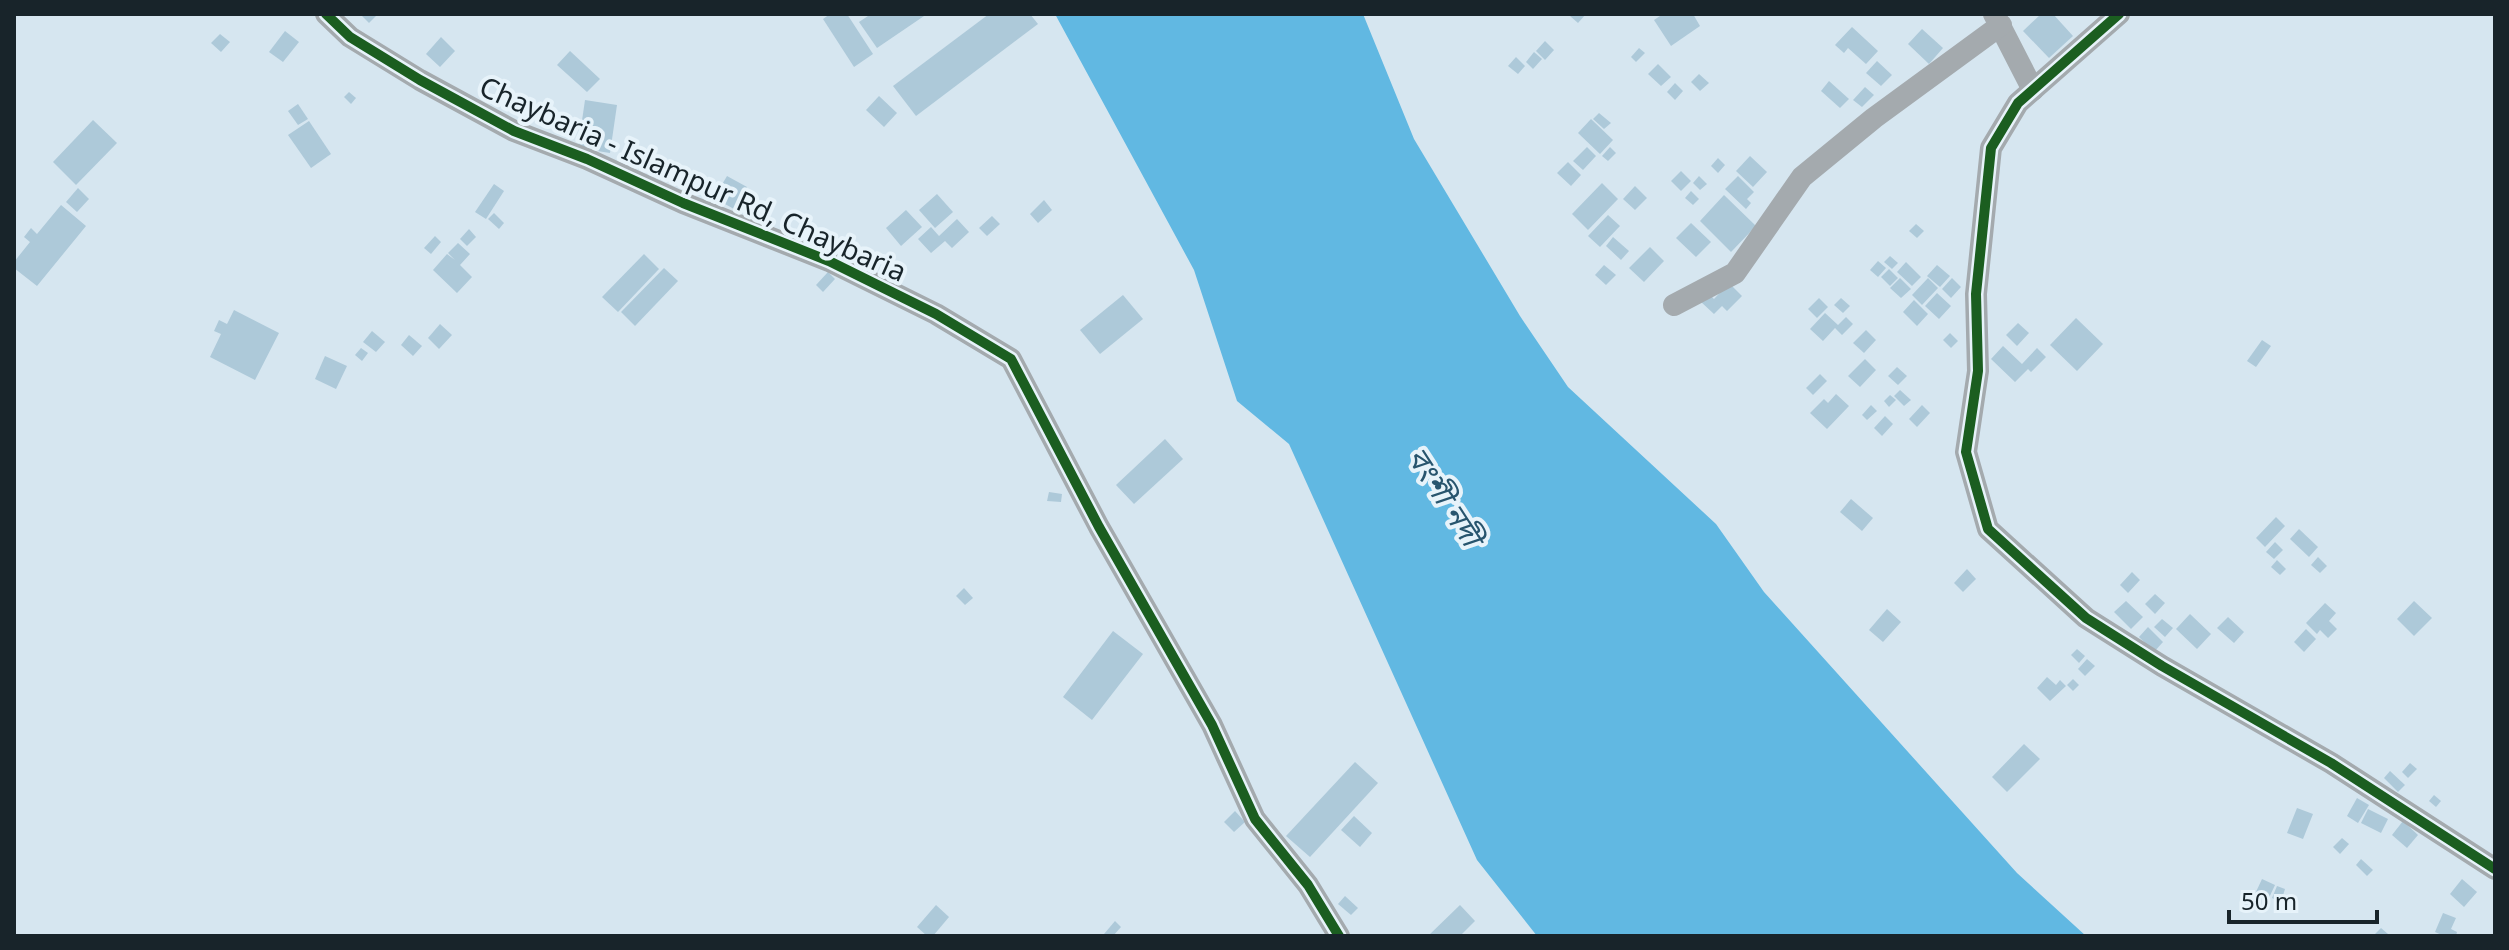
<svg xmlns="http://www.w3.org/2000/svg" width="2509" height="950" font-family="'Noto Sans','Noto Sans Bengali',sans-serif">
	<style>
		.water { fill: #61b8e2 }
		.building { fill: #adc9d9 }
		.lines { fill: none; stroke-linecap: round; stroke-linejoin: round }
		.minor { stroke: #a4aaae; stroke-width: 22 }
		.cycleway-casing { stroke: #e7f3fa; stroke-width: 15 }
		.cycleway { stroke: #1b5e20; stroke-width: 10 }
		.labels { text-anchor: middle; stroke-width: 8; stroke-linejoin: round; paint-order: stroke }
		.street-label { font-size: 28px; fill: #18242a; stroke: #e7f3fa }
		.water-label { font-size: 30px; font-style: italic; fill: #28556e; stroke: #e7f3fa }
	</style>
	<rect width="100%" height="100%" fill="#d6e6f0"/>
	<!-- water -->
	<path class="water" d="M1055,14H1363L1414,139L1520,316L1568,387L1716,524L1764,592L2017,873L2086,936H1537L1477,860L1289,444L1237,401L1194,270Z"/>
	<!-- building -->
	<g class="building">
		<path d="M360,14H378L369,23Z"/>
		<path d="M830,14H847L873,54L854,67L823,19Z"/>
		<path d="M871,14H927L877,48L859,22Z"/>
		<path d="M989,14H1030L1038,24L916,116L893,86Z"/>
		<path d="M1572,14H1586L1578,23L1570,16Z"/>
		<path d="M1663,14H1693L1700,26L1671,46L1654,20Z"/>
		<path d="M2041,14H2053L2073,36L2049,58L2023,31Z"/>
		<path d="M1852,27L1878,51L1866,64L1848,48L1844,53L1835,45Z"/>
		<path d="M1922,29L1943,48L1929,64L1908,44Z"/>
		<path d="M285,31L299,42L283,62L269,52Z"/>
		<path d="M220,34L230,42L221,52L211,43Z"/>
		<path d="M441,37L455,51L440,67L426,54Z"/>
		<path d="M1545,41L1554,50L1545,60L1536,51Z"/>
		<path d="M1639,48L1645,53L1636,62L1631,57Z"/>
		<path d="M570,51L600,79L587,92L557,65Z"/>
		<path d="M1534,52L1542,59L1533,69L1526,62Z"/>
		<path d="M1516,57L1525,66L1518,74L1508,66Z"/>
		<path d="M1877,61L1892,75L1881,86L1866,73Z"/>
		<path d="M1658,64L1671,77L1661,86L1648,74Z"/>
		<path d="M1699,74L1709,83L1700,91L1691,82Z"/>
		<path d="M1829,81L1849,99L1840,108L1821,91Z"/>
		<path d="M1675,83L1683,91L1675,100L1667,92Z"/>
		<path d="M1865,87L1874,95L1862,107L1853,100Z"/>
		<path d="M349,92L356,98L351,104L344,97Z"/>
		<path d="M879,96L897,113L884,127L866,110Z"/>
		<path d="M585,100L617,105L610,153L578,148Z"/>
		<path d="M298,104L308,119L298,125L288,111Z"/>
		<path d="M1599,113L1611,123L1604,129L1593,119Z"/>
		<path d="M1591,119L1613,140L1600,154L1578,133Z"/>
		<path d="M93,120L117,143L76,185L53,162Z"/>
		<path d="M309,121L331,154L311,168L288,135Z"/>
		<path d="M1587,147L1596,156L1583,170L1573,161Z"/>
		<path d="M1610,147L1616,153L1608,161L1602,156Z"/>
		<path d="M1750,156L1767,172L1753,187L1736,171Z"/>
		<path d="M1718,158L1725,165L1718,173L1711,166Z"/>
		<path d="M1568,162L1581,175L1571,186L1557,173Z"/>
		<path d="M1681,171L1691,181L1681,191L1671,181Z"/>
		<path d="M727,176L747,187L734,209L714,198Z"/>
		<path d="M1699,176L1707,184L1700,190L1693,183Z"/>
		<path d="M1738,176L1754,192L1747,199L1751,203L1746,209L1725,189Z"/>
		<path d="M1602,183L1618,199L1588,230L1572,214Z"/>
		<path d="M494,184L504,191L486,219L475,212Z"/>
		<path d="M1635,186L1647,198L1635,210L1623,199Z"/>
		<path d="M78,188L89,199L77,212L66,202Z"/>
		<path d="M1691,191L1699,199L1693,205L1685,198Z"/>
		<path d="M937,194L953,212L935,228L919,210Z"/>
		<path d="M1724,195L1756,226L1731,252L1700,221Z"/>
		<path d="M1044,200L1052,210L1038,223L1030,214Z"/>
		<path d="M61,205L86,226L37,286L14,268V262L30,242L24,237L31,228L37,234Z"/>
		<path d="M906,210L922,227L901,246L886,228Z"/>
		<path d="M494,213L504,223L499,229L488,219Z"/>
		<path d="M1608,215L1620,226L1600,247L1588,236Z"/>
		<path d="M992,216L1000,224L987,236L979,228Z"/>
		<path d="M957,219L969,232L952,248L945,241L931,253L918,239L931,227L939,236Z"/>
		<path d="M1691,223L1711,242L1696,257L1676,238Z"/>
		<path d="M1916,224L1924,231L1917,238L1909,231Z"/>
		<path d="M469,229L476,237L467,246L460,239Z"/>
		<path d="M435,236L441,242L431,254L424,248Z"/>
		<path d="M1613,237L1629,251L1621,260L1606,246Z"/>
		<path d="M458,243L470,254L460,265L472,277L457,293L433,270L447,254L455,260L448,253Z"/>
		<path d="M1650,247L1664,261L1644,282L1629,268Z"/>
		<path d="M644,254L659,269L618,312L602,297Z"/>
		<path d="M1890,256L1898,263L1892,269L1884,262Z"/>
		<path d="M1878,261L1886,268L1878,277L1870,270Z"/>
		<path d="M1906,262L1921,277L1912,286L1897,272Z"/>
		<path d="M1604,265L1616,275L1606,285L1595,275Z"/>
		<path d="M1937,265L1950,276L1940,287L1927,276Z"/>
		<path d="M664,268L678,281L635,326L621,312Z"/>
		<path d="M1889,269L1898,278L1890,286L1881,277Z"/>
		<path d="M828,272L835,279L823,292L816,285Z"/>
		<path d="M1900,278L1911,289L1901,298L1890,288Z"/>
		<path d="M1928,278L1938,288L1922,305L1912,295Z"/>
		<path d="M1952,278L1961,287L1951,298L1942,289Z"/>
		<path d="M1729,283L1742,296L1727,311L1722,306L1714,314L1700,301L1708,293L1714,299Z"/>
		<path d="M1937,293L1951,306L1939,319L1925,306Z"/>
		<path d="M1123,295L1143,319L1100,354L1080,330Z"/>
		<path d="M1819,298L1828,307L1817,318L1808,309Z"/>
		<path d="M1841,298L1850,306L1843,313L1834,305Z"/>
		<path d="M1914,300L1928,314L1917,326L1903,312Z"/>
		<path d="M234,310L279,333L255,380L210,357L221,334L214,331L219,320L227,324Z"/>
		<path d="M1825,313L1838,325L1846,317L1853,324L1842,335L1835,328L1823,341L1810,329Z"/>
		<path d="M2076,318L2103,344L2077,371L2050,345Z"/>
		<path d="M2018,323L2029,333L2017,346L2006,335Z"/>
		<path d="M440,324L452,335L439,349L428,338Z"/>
		<path d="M1866,330L1876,340L1864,353L1853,343Z"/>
		<path d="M372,331L385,342L376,352L363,342Z"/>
		<path d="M1950,333L1958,341L1951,348L1943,340Z"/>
		<path d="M409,335L422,346L413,356L401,345Z"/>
		<path d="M2262,340L2271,346L2256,367L2247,361Z"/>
		<path d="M2003,346L2022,364L2037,348L2046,357L2031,372L2028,369L2015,382L1991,359Z"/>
		<path d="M361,348L368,353L362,361L355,355Z"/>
		<path d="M325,356L347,366L336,389L315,379Z"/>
		<path d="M1865,359L1876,370L1860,387L1848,376Z"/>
		<path d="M1897,367L1907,376L1898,385L1888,376Z"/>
		<path d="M1820,374L1827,381L1813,395L1806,388Z"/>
		<path d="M1900,390L1911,400L1904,406L1894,396Z"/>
		<path d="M1836,394L1849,406L1827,429L1810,413L1824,399L1828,403Z"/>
		<path d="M1890,395L1896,400L1889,407L1884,401Z"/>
		<path d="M1871,405L1877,411L1867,420L1862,415Z"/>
		<path d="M1922,405L1930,413L1917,427L1909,419Z"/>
		<path d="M1885,416L1893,424L1882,436L1874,428Z"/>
		<path d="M1165,439L1183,459L1134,504L1116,485Z"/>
		<path d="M1049,492L1062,494L1061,502L1047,501Z"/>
		<path d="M1851,499L1873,518L1862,531L1840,512Z"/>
		<path d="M2276,517L2285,526L2265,547L2256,538Z"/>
		<path d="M2299,529L2318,547L2309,557L2290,539Z"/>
		<path d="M2275,542L2283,550L2274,559L2266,552Z"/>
		<path d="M2318,557L2327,566L2320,573L2311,565Z"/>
		<path d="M2277,560L2286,569L2280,575L2271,567Z"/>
		<path d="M1967,569L1976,579L1963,592L1954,583Z"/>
		<path d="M2132,572L2140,580L2128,593L2120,585Z"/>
		<path d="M964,588L973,598L965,605L956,596Z"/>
		<path d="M2155,594L2165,603L2155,614L2145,604Z"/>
		<path d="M2126,601L2143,617L2131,629L2114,612Z"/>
		<path d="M2414,601L2432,618L2414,636L2397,619Z"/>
		<path d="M2325,603L2336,613L2329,621L2337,629L2328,638L2320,630L2317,634L2306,623Z"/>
		<path d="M1887,609L1901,622L1883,642L1869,630Z"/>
		<path d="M2190,614L2211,634L2197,649L2176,629Z"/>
		<path d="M2228,617L2244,632L2234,643L2217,628Z"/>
		<path d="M2162,619L2173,628L2165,637L2154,627Z"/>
		<path d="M2148,627L2163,642L2154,652L2139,637Z"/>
		<path d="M2306,629L2316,639L2304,652L2294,642Z"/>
		<path d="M1113,631L1143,654L1092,720L1063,697Z"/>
		<path d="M2077,649L2085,656L2079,663L2071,655Z"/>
		<path d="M2087,659L2095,666L2085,676L2078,669Z"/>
		<path d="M2047,677L2056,685L2060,680L2066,686L2050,701L2037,688Z"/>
		<path d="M2073,679L2079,685L2073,691L2067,685Z"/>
		<path d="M2024,744L2040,759L2007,792L1992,777Z"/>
		<path d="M1355,762L1378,783L1310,857L1286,836Z"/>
		<path d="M2410,763L2417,769L2408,778L2402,772Z"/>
		<path d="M2390,771L2405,785L2398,792L2384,778Z"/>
		<path d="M2434,795L2441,801L2436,807L2429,801Z"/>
		<path d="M2357,798L2369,805L2358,823L2347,816Z"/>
		<path d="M2297,808L2313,814L2303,839L2287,833Z"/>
		<path d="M2368,809L2388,819L2381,833L2361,823Z"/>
		<path d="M1235,811L1245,822L1234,832L1224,822Z"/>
		<path d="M1354,816L1372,833L1360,847L1341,830Z"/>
		<path d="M2403,821L2418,835L2407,848L2392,835Z"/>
		<path d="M2342,838L2349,844L2340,854L2333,847Z"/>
		<path d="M2361,859L2373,870L2367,876L2356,865Z"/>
		<path d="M2262,879L2275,885L2268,900L2255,894Z"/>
		<path d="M2462,879L2477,892L2464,907L2450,894Z"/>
		<path d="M2277,886L2285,889L2281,902L2272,898Z"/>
		<path d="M1345,896L1358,908L1351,915L1338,904Z"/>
		<path d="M936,905L949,917L933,936H927L917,927Z"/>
		<path d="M1460,905L1475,921L1460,936H1428Z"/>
		<path d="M2443,913L2456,918L2451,929L2457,932L2456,936H2444L2435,932Z"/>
		<path d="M1115,921L1121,927L1113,936H1107L1104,934Z"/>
		<path d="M2381,928L2388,934L2373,936Z"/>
	</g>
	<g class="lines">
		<!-- minor -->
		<g class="minor">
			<path d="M326,14L350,37L420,80L514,131L587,159L683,203L829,261L936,314L1011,359L1099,527L1212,725L1255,819L1308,885L1339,936"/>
			<path d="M1994,14L2033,90"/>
			<path d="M2119,14L2018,103L1991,148L1976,294L1978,371L1966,452L1988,529L2086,618L2162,666L2331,763L2495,869"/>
			<path d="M1674,305L1735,273L1802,177L1874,118L2001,25"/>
		</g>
		<!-- cycleway casing -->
		<g class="cycleway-casing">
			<g id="cycleway">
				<path d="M326,14L350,37L420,80L514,131L587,159L683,203L829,261L936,314L1011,359L1099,527L1212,725L1255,819L1308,885L1339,936"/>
				<path d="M2119,14L2018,103L1991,148L1976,294L1978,371L1966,452L1988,529L2086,618L2162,666L2331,763L2495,869"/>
			</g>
		</g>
		<!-- cycleway -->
		<use href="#cycleway" class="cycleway"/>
	</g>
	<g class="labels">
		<!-- street labels -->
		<g class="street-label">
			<text transform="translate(693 179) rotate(24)" y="10">Chaybaria - Islampur Rd, Chaybaria</text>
		</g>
		<!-- water labels -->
		<g class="water-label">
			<text transform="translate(1444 497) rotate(57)" y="10">বংশী নদী</text>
		</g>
	</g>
	<!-- border -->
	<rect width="2509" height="950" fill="none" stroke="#18242a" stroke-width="32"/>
	<!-- scale -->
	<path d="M2229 910v12h148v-12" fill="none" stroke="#18242a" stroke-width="4"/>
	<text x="2241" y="910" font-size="24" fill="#18242a" stroke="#e7f3fa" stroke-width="6" paint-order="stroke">50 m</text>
</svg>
